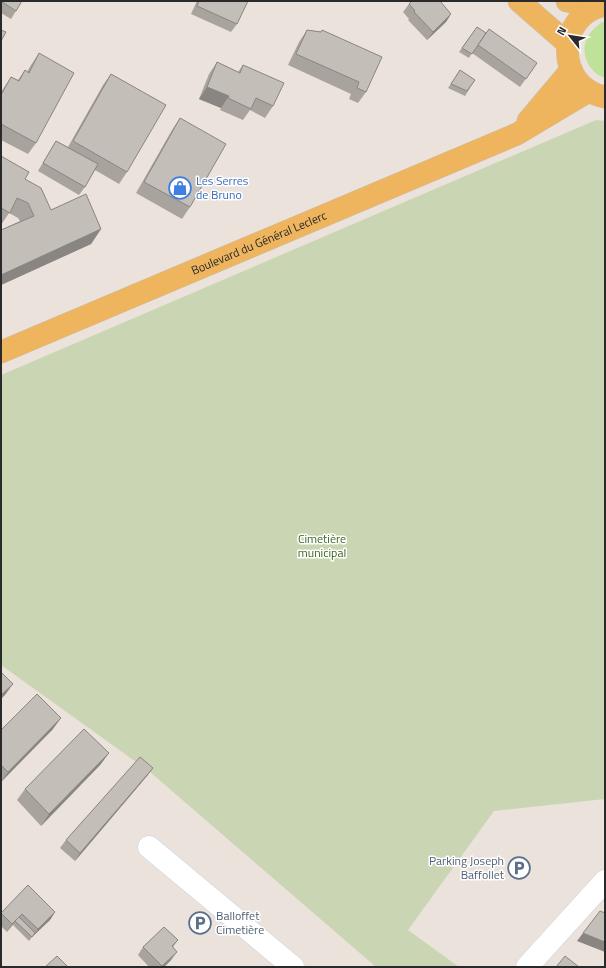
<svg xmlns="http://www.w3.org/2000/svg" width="606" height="968" font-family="'Titillium Web',sans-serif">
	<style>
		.green { fill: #bee299 }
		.cemetery { fill: #cad6b3 }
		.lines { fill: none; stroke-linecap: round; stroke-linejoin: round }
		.minor-casing { stroke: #cad0dc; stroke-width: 23 }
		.major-casing { stroke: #c3c3c3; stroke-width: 23 }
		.minor { stroke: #fff; stroke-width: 22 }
		.major { stroke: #efb55e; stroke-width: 22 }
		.wall { fill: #a9a39e }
		.shaded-wall { fill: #898581 }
		.building { fill: #c4beb8; stroke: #898581 }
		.labels { text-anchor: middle; stroke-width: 3; stroke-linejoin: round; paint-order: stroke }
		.shop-label { font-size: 12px; fill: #366cbe; stroke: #fff; text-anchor: start }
		.street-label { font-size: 12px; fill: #2a2a2a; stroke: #fff }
		.park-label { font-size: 12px; fill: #37661b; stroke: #fff }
		.service-label { font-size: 12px; fill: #4e5e75; stroke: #fff; text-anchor: end }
	</style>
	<rect width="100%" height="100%" fill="#ece2dc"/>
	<!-- green -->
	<path class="green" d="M602,22H605V78C588,73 579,51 588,36C592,30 597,26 602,22Z"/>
	<!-- cemetery -->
	<path class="cemetery" d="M596,120L605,121V799L494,811L408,930L459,967H376L150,772L1,665V375Z"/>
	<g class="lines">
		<!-- minor casing -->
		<g class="minor-casing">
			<g id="minor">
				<path d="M149,847L293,967"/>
				<path d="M527,967L605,881"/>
			</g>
		</g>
		<!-- major casing -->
		<g class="major-casing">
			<g id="major">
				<path d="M519,1L567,43"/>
				<path d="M567,1L597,7"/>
				<path d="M605,5C555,15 555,87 605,97"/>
				<path d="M528,121L571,70"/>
				<path id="s1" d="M1,352L517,134L589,91"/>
			</g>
		</g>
		<!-- minor -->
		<use href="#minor" class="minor"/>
		<!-- major -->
		<use href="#major" class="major"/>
	</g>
	<!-- wall -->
	<g class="wall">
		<path d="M1,1L16,11L11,19L1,13Z"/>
		<path d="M197,1H248L237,24L231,32L191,14Z"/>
		<path d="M409,4L451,14L446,22L427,40L408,20L409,19L403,12Z"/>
		<path d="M477,27L486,33L537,63L520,87L472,53L469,58L459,52Z"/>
		<path d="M307,30L321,32L366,92L358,103L349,99L351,94L288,65L299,42Z"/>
		<path d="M39,53L36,143L28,154L1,140V92L11,77L18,80L25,70L27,72L31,65Z"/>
		<path d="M217,62L238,72L243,65L273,106L265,118L250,110L243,120L220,110L221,108L199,99L209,74Z"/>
		<path d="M460,70L475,80L465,96L448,88Z"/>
		<path d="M111,74L127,172L119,184L95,170L85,187L79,195L38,171L51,149L56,141L68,147L103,85Z"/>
		<path d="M180,118L190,207L182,219L136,193L172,130Z"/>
		<path d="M1,156L25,179L51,210L101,229L91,244L1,285V230L20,221L18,218L9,213L1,225Z"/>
		<path d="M53,729L1,782V730Z"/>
		<path d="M101,764L41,826L17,800L25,789Z"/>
		<path d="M153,768L147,776L75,861L60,848L66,840Z"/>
		<path d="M55,912L50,920L32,937L29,941L13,925L7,932L1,926V913Z"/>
		<path d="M178,940L173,947L171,960L164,967H149L138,955L143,947Z"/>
	</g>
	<!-- shaded-wall -->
	<g class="shaded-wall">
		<path d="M451,14L446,22L427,40L433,32Z"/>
		<path d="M207,87L229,96L221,108L199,99Z"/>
		<path d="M101,229L91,244L1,285V275Z"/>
		<path d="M13,684L5,695L1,699V695Z"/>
		<path d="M61,718L53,729L1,782L8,772Z"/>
		<path d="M109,753L101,764L41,826L49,814Z"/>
		<path d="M153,768L147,776L75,861L80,853Z"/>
		<path d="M55,912L50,920L32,937L38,929Z"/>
		<path d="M22,914L16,922L15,921L7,932L12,924Z"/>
		<path d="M583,933L605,942V952L577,941Z"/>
		<path d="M177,952L171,960L164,967H162Z"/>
	</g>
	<!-- building -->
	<g class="building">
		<path d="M1,1H22L16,11Z"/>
		<path d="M199,1H248L237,24L197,6Z"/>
		<path d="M412,1H440L451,14L433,32L414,12L415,11L409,4Z"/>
		<path d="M477,27L486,33L472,54L462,48Z"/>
		<path d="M489,29L537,63L526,79L478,45Z"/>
		<path d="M1,30L6,32L1,41Z"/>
		<path d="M307,30L321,32L322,30L382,57L366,92L357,88L359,82L296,54Z"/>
		<path d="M39,53L74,73L36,143L1,124V95L11,77L19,81L25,70L29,73Z"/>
		<path d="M217,62L240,73L243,65L284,83L273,106L256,98L251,109L228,98L229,96L207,87Z"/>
		<path d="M460,70L475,80L467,91L451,84Z"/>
		<path d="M111,74L166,105L127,172L73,141Z"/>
		<path d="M180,118L226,144L190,207L144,182Z"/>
		<path d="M56,141L98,164L85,187L43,163Z"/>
		<path d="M1,156L29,172L25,179L41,188L51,210L86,194L101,229L1,275V230L34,216L28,203L17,198L10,213L1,208Z"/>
		<path d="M1,672L13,684L1,695Z"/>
		<path d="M37,694L61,718L8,772L1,765V730Z"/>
		<path d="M84,729L109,753L49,814L25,789Z"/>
		<path d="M140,757L153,768L80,853L66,840Z"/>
		<path d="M28,885L55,912L38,929L22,914L12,924L1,913Z"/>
		<path d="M600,911L605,913V942L583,933Z"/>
		<path d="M19,917L35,933L32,937L15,921Z"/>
		<path d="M164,927L178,940L172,946L177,952L162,966L143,947Z"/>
		<path d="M57,956L68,967H45Z"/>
		<path d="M565,956L579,967H556Z"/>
	</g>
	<!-- icons -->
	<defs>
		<g id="shop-ring" transform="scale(1.15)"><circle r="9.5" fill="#fff" stroke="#3f7fe0" stroke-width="1.5"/><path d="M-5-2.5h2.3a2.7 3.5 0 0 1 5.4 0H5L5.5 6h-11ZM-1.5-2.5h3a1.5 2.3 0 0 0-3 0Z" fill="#3f7fe0"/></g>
		<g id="parking-ring" transform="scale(1.15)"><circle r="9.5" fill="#fff" stroke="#5c6f8a" stroke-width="1.5"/><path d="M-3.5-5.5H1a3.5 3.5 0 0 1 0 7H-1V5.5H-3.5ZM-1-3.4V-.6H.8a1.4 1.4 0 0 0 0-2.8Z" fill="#5c6f8a"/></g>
	</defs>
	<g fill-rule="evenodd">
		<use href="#shop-ring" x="180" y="188"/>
		<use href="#parking-ring" x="519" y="868"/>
		<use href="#parking-ring" x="200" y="923"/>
	</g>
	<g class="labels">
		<!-- shop labels -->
		<g class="shop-label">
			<text x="196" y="185">Les Serres<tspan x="196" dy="14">de Bruno</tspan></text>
		</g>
		<!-- street labels -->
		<g class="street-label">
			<text dy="4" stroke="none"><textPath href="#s1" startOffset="280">Boulevard du Général Leclerc</textPath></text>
		</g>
		<!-- park labels -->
		<g class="park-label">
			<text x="322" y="543">Cimetière<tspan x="322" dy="14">municipal</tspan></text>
		</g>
		<!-- service labels -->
		<g class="service-label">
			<text x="504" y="865">Parking Joseph<tspan x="504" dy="14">Baffollet</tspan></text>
			<text x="216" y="920" text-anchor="start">Balloffet<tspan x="216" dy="14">Cimetière</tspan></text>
		</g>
	</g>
	<!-- border -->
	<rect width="606" height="968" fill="none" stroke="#2a2a2a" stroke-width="4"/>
	<!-- north arrow -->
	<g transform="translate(570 36) rotate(300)" stroke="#ffffff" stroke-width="3" paint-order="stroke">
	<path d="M0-3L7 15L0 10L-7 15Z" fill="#2a2a2a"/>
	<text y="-6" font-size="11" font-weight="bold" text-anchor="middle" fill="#2a2a2a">N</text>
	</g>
</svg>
